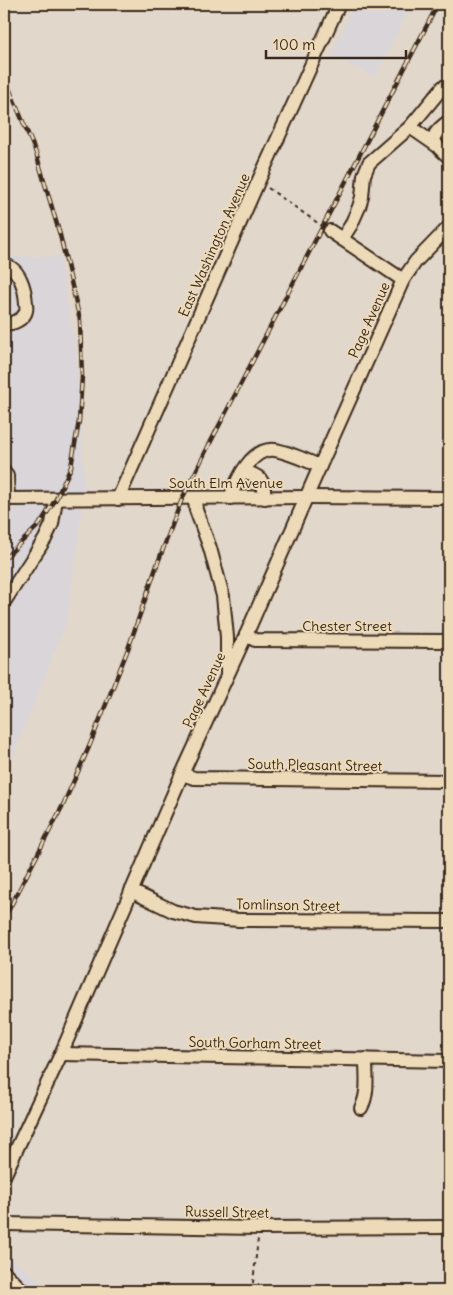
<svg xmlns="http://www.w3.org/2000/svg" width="453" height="1295" font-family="Delius,sans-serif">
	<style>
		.built { fill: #dad5d8 }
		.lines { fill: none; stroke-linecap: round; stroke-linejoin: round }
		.minor-casing { stroke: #3b2a1e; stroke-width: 16 }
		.path { stroke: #3b2a1e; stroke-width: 2; stroke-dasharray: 4 4; stroke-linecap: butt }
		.minor { stroke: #eddab8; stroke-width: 12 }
		.rail-casing { stroke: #3b2a1e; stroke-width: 4.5 }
		.rail { stroke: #eddab8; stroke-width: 2.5; stroke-dasharray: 8; stroke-linecap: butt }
		.labels { text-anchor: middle; stroke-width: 4; stroke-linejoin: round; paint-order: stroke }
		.street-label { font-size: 14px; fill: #3b2a1e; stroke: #eddab8 }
	</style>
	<rect width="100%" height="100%" fill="#e2d7cb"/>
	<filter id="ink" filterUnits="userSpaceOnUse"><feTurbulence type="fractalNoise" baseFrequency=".02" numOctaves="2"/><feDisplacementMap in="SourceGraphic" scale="10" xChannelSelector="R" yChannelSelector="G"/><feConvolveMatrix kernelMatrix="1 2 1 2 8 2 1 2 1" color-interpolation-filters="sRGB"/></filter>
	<g filter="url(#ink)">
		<!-- built -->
		<g class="built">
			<path d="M354,4H412L375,77L331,56Z"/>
			<path d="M4,256H59L76,352L85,485L67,621L4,777Z"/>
			<path d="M4,1253L52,1291H4Z"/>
		</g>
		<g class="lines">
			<!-- minor casing -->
			<g class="minor-casing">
				<g id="minor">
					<path d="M449,121C429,136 430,141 449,157"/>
					<path d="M436,145L410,127L443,87L449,91"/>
					<path d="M330,231L403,280"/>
					<path d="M342,239L351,225L359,207L362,197L364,175L369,163L410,127"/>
					<path d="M4,265C20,268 25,289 26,303C26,306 27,308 26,311C24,320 12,324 4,324"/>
					<path d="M243,471C262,477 263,478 265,498"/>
					<path d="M4,472L7,476L8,499"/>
					<path d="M230,498C237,480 251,447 275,450C288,452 307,461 320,466"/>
					<path d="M4,499L307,497L449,498"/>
					<path d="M118,499L258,182L339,4"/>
					<path d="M195,499L196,510L210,548L223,596L227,637V672"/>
					<path d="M4,602L45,539L52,524L56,499"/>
					<path d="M246,635L255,640L449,641"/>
					<path d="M182,774L194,778L449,781"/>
					<path d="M131,891L173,911L196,917L239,920L449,921"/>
					<path d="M61,1054L449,1061"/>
					<path d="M361,1108C369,1094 366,1075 366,1059"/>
					<path d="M4,1176L61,1054L182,774L246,635L320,466L403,280L416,261L449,227"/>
					<path d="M4,1224L259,1228L449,1227"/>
					<path d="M4,1272L23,1291"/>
				</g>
			</g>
			<!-- path -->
			<g class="path">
				<path d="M268,188L322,226"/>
				<path d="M252,1291L258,1239"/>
			</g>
			<!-- minor -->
			<use href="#minor" class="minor"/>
			<!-- rail casing -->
			<g class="rail-casing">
				<g id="rail">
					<path d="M4,76L36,153L60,235L80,320L82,377L79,421L71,467L56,499L39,525L4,559"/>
					<path d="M4,919L64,803L89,747L128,649L157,565L182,499L208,447L438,4"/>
				</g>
			</g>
			<!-- rail -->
			<use href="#rail" class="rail"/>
		</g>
	</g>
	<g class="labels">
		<!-- street labels -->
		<g class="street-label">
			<text transform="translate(214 245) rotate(-66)" y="5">East Washington Avenue</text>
			<text transform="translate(369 320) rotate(-66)" y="5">Page Avenue</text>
			<text x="226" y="488">South Elm Avenue</text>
			<text x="347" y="631">Chester Street</text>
			<text transform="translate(204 690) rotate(-65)" y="5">Page Avenue</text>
			<text transform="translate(315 765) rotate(1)" y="5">South Pleasant Street</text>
			<text transform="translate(288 905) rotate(1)" y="5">Tomlinson Street</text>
			<text transform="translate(255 1043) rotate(1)" y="5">South Gorham Street</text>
			<text transform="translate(227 1212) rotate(1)" y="5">Russell Street</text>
		</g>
	</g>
	<!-- margin -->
	<rect width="453" height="1295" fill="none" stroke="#eddab8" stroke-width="20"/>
	<rect x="10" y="10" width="433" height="1275" fill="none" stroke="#3b2a1e" stroke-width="2" filter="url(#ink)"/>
	<!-- scale -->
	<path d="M266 50v8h140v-8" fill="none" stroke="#3b2a1e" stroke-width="2.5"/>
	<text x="273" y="50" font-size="15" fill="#3b2a1e" stroke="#eddab8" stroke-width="4" paint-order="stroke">100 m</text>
</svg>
